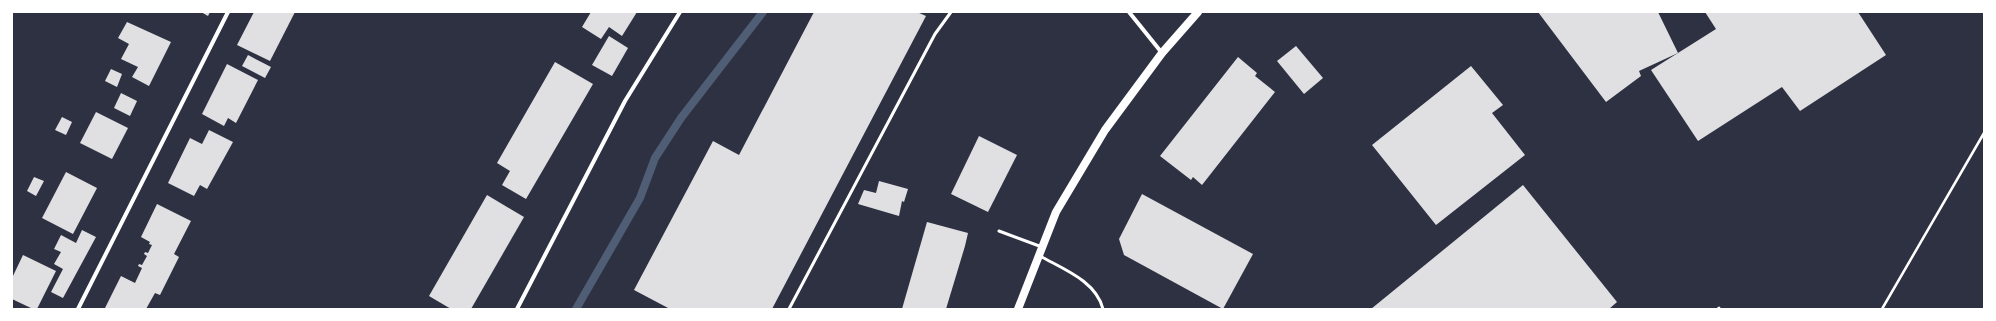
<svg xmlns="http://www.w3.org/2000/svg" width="1996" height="321" font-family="'Public Sans',sans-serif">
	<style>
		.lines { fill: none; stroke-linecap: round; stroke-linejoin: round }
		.stream { stroke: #4f5d75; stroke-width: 8 }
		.building { fill: #e0e0e3 }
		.path { stroke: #fff; stroke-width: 2.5 }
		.service { stroke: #fff; stroke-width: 3 }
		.minor { stroke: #fff; stroke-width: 4 }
		.secondary { stroke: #fff; stroke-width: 8 }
	</style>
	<rect width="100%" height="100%" fill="#2d3142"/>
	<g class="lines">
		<!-- stream -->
		<path class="stream" d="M576,309L640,198L655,158L681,118L763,12"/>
	</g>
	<!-- building -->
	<g class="building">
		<path d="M201,12H210L208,16Z"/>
		<path d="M254,12H295L270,61L237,45Z"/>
		<path d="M591,12H637L622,36L609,27L601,39L582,27Z"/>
		<path d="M814,12H917L926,16L772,309H670L634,290L713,141L739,155Z"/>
		<path d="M1538,12H1658L1678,53L1639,71L1641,76L1606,102Z"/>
		<path d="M1705,12H1858L1886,55L1800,111L1782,87L1698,141L1651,70L1716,29Z"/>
		<path d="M127,22L171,42L149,86L132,77L138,67L121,59L129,44L118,38Z"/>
		<path d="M609,36L628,48L612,76L592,65Z"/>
		<path d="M1296,46L1323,78L1304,94L1277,61Z"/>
		<path d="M248,55L271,67L265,78L242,66Z"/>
		<path d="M1238,57L1257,73L1255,76L1275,92L1202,185L1193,177L1191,180L1160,156Z"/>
		<path d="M555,62L593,84L526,199L502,185L510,171L497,163Z"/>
		<path d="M227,64L258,80L236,123L228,118L224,126L202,114Z"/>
		<path d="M1471,66L1503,105L1492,113L1525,155L1436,225L1372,145Z"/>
		<path d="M111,69L122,74L117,87L105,81Z"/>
		<path d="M121,93L137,101L130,116L114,108Z"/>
		<path d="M96,112L128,128L112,159L80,143Z"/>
		<path d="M62,117L72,122L66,135L55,130Z"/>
		<path d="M209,130L233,142L207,189L200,185L194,196L168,183L190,138L202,144Z"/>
		<path d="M979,136L1017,155L988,212L951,194Z"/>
		<path d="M66,172L97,188L73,234L42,218Z"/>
		<path d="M34,177L44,181L36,196L27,191Z"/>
		<path d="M879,181L908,189L904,202L902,201L899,216L858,204L864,190L876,193Z"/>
		<path d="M1523,185L1617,302L1609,309H1371Z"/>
		<path d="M1142,194L1253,254L1223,309L1124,255L1119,239Z"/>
		<path d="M487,195L524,217L471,309H451L429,296Z"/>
		<path d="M157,204L191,221L174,254L179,257L160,295L155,293L146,309H106L105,308L121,276L135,283L142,268L138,266L139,264L142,265L147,256L144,254L145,252L148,253L152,245L149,244L150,242L141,237Z"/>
		<path d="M927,222L968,233L965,246L946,309H902Z"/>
		<path d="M82,230L96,237L63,298L51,292L63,269L54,264L61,252L54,249L61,235L76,243Z"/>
		<path d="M23,255L56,271L37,309H33L12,299V278Z"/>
	</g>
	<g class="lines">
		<!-- path -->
		<path class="path" d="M1882,309L1984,133"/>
		<!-- service -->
		<g class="service">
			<path d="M999,231L1042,247"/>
			<path d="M1040,256C1063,269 1096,281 1103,309"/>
			<path d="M789,309L935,34L951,12"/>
			<path d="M1718,309L1719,308"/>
		</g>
		<!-- minor -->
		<g class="minor">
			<path d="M1129,12L1162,53"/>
			<path d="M78,309L228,12"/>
			<path d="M517,309L625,101L680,12"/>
		</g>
		<!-- secondary -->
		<path class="secondary" d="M1018,309L1056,212L1105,130L1162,53L1198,12"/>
	</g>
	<!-- border -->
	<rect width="1996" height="321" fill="none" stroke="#ffffff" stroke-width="26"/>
</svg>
